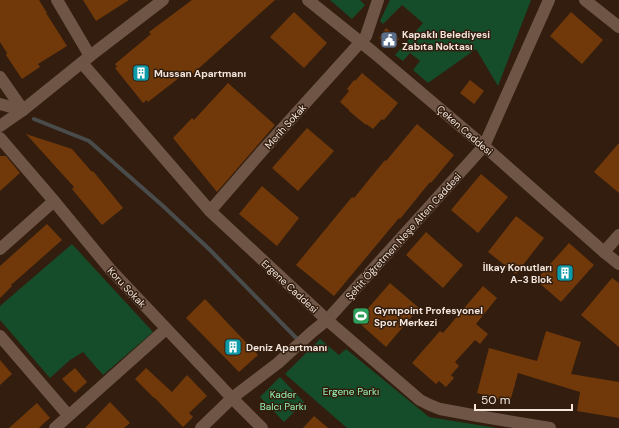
<svg xmlns="http://www.w3.org/2000/svg" width="619" height="428" font-family="'DM Sans',sans-serif">
	<style>
		.green { fill: #154c2a }
		.lines { fill: none; stroke-linecap: round; stroke-linejoin: round }
		.stream { stroke: #4a4c4c; stroke-width: 4 }
		.building { fill: #71390a }
		.minor { stroke: #6e5546; stroke-width: 12 }
		.tertiary { stroke: #6e5546; stroke-width: 12 }
		.labels { text-anchor: middle; stroke-width: 3; stroke-linejoin: round; paint-order: stroke }
		.poi-label { font-size: 10px; font-weight: bold; fill: #f3e5dc; stroke: #321d0f; text-anchor: start }
		.street-label { font-size: 10px; fill: #f3e5dc; stroke: #321d0f }
		.park-label { font-size: 10px; fill: #96f3b2; stroke: #321d0f }
	</style>
	<rect width="100%" height="100%" fill="#321d0f"/>
	<!-- green -->
	<g class="green">
		<path d="M330,0H360L365,5L352,19Z"/>
		<path d="M390,0H531L498,86L476,49L428,83L413,70L420,61L410,53L403,61L395,55L423,23L402,5L383,24L380,21Z"/>
		<path d="M72,244L153,332L103,375L83,352L70,360L50,378L0,320V306Z"/>
		<path d="M320,339L339,355L346,349L429,417L497,428H347L285,374Z"/>
		<path d="M280,377L304,402L284,422L260,397Z"/>
	</g>
	<g class="lines">
		<!-- stream -->
		<path class="stream" d="M34,119L89,141L163,206L209,249L307,349"/>
	</g>
	<!-- building -->
	<g class="building">
		<path d="M0,0H39L47,13H46L67,46L38,64L40,67L22,79L6,55L7,53L0,42Z"/>
		<path d="M83,0H129L96,21Z"/>
		<path d="M192,0H275L188,78L184,74L148,102L147,100L143,103L115,68L117,67L115,64L151,34L149,32Z"/>
		<path d="M294,12L327,43L304,68L270,37Z"/>
		<path d="M571,12L603,40L582,64L550,36Z"/>
		<path d="M386,28L399,39L391,48L379,38Z"/>
		<path d="M362,73L398,103L384,120L382,119L373,129L366,124V125L349,111V110L340,102L349,91L347,89L354,80L355,81Z"/>
		<path d="M470,80L484,91L474,104L460,93Z"/>
		<path d="M228,83L275,125L217,192L173,138L192,118L194,120Z"/>
		<path d="M417,124L454,155L431,183L430,182L400,219L399,218L334,296L296,265L352,197L354,198L385,160L386,161Z"/>
		<path d="M307,128L334,151L298,191L272,168Z"/>
		<path d="M26,134L72,149L92,172L93,171L123,208L102,225L72,189L74,187Z"/>
		<path d="M619,143V193L594,172Z"/>
		<path d="M0,156H6L20,173L0,191Z"/>
		<path d="M481,174L508,197L478,233L451,210Z"/>
		<path d="M262,186L299,218L277,246L239,214Z"/>
		<path d="M516,216L544,238L516,274L488,252Z"/>
		<path d="M47,224L62,240L11,285L12,286L0,298V266Z"/>
		<path d="M426,232L463,265L443,288L406,255Z"/>
		<path d="M569,243L594,265L561,302L536,280Z"/>
		<path d="M612,278L619,283V347L581,315Z"/>
		<path d="M390,283L419,308L386,347L357,321Z"/>
		<path d="M483,286L497,298L476,324L488,334L480,344L475,340L455,362L459,366L451,375L454,378L446,387L439,381L436,384L412,363L440,331L443,333Z"/>
		<path d="M205,299L258,355L239,372L186,318Z"/>
		<path d="M546,331L581,342L571,374L619,382V418L577,411L580,392L518,373L510,402L477,393L489,348L537,361Z"/>
		<path d="M0,360L12,374L0,385Z"/>
		<path d="M75,368L87,382L75,393L62,379Z"/>
		<path d="M146,368L172,392L187,375L207,396L189,413L193,417L183,427L155,398H154L135,379Z"/>
		<path d="M110,402L130,423L124,428H85Z"/>
		<path d="M37,403L50,418L43,424L39,428H9Z"/>
		<path d="M314,416L328,428H303Z"/>
	</g>
	<g class="lines">
		<!-- minor -->
		<g class="minor">
			<path d="M585,0L619,27"/>
			<path d="M0,77L23,110"/>
			<path d="M0,104L23,110"/>
			<path d="M0,126L23,110L90,56L163,0"/>
			<path d="M0,138L54,201L110,269L232,398L262,428"/>
			<path d="M210,211L263,150L366,36L378,0"/>
			<path d="M0,249L54,201"/>
			<path d="M604,252L619,235"/>
			<path d="M0,336L68,415"/>
			<path d="M55,428L166,329"/>
		</g>
		<!-- tertiary -->
		<g class="tertiary">
			<path d="M57,0L90,56"/>
			<path d="M308,0L373,52L484,146L604,252L619,264"/>
			<path d="M82,63L210,211L327,320L420,400L430,405L440,409L478,416L550,428"/>
			<path d="M201,428L232,398L278,363L312,332L327,320L475,156L484,146L549,0"/>
		</g>
	</g>
	<!-- icons -->
	<defs>
		<g id="civic-square" transform="scale(0.9)"><rect x="-9" y="-9" width="18" height="18" rx="4" fill="#5c6f8a" stroke="#321d0f"/><path d="M-.6-6.5H3V-4.5H.6V-3L4-1V1h2V6H-6V1h2V-1L-.6-3ZM-1.2 2.5V6h2.4V2.5Z" fill="#fff"/></g>
		<g id="building-square" transform="scale(0.9)"><rect x="-9" y="-9" width="18" height="18" rx="4" fill="#0f9aa8" stroke="#321d0f"/><path d="M-4-6H4V6H1V3H-1V6H-4ZM-2.5-4.3h1.7v1.8h-1.7ZM.8-4.3h1.7v1.8H.8ZM-2.5-1h1.7V.8h-1.7ZM.8-1h1.7V.8H.8Z" fill="#fff"/></g>
		<g id="stadium-square" transform="scale(0.9)"><rect x="-9" y="-9" width="18" height="18" rx="4" fill="#2e9e5b" stroke="#321d0f"/><path d="M0-5a6.5 5 0 1 0 0 10a6.5 5 0 1 0 0-10ZM-3.5-1.8h7v3.6h-7Z" fill="#fff"/></g>
	</defs>
	<g fill-rule="evenodd">
		<use href="#civic-square" x="389" y="40"/>
		<use href="#building-square" x="141" y="73"/>
		<use href="#building-square" x="565" y="273"/>
		<use href="#stadium-square" x="361" y="316"/>
		<use href="#building-square" x="233" y="347"/>
	</g>
	<g class="labels">
		<!-- poi labels -->
		<g class="poi-label">
			<text x="402" y="38">Kapaklı Belediyesi<tspan x="402" dy="12">Zabıta Noktası</tspan></text>
			<text x="154" y="77">Mussan Apartmanı</text>
			<text x="552" y="271" text-anchor="end">İlkay Konutları<tspan x="552" dy="12">A-3 Blok</tspan></text>
			<text x="374" y="314">Gympoint Profesyonel<tspan x="374" dy="12">Spor Merkezi</tspan></text>
			<text x="246" y="351">Deniz Apartmanı</text>
		</g>
		<!-- street labels -->
		<g class="street-label">
			<text transform="translate(285 126) rotate(-48)" y="4">Merih Sokak</text>
			<text transform="translate(465 130) rotate(41)" y="4">Çeken Caddesi</text>
			<text transform="translate(403 236) rotate(-48)" y="4">Şehit Öğretmen Neşe Alten Caddesi</text>
			<text transform="translate(290 286) rotate(43)" y="4">Ergene Caddesi</text>
			<text transform="translate(127 287) rotate(47)" y="4">Koru Sokak</text>
		</g>
		<!-- park labels -->
		<g class="park-label">
			<text x="351" y="395">Ergene Parkı</text>
			<text x="283" y="398">Kader<tspan x="283" dy="12">Balcı Parkı</tspan></text>
		</g>
	</g>
	<!-- scale -->
	<path d="M475 404v6h97v-6" fill="none" stroke="#f3e5dc" stroke-width="2"/>
	<text x="481" y="404" font-size="12" fill="#f3e5dc" stroke="#321d0f" stroke-width="3" paint-order="stroke">50 m</text>
</svg>
